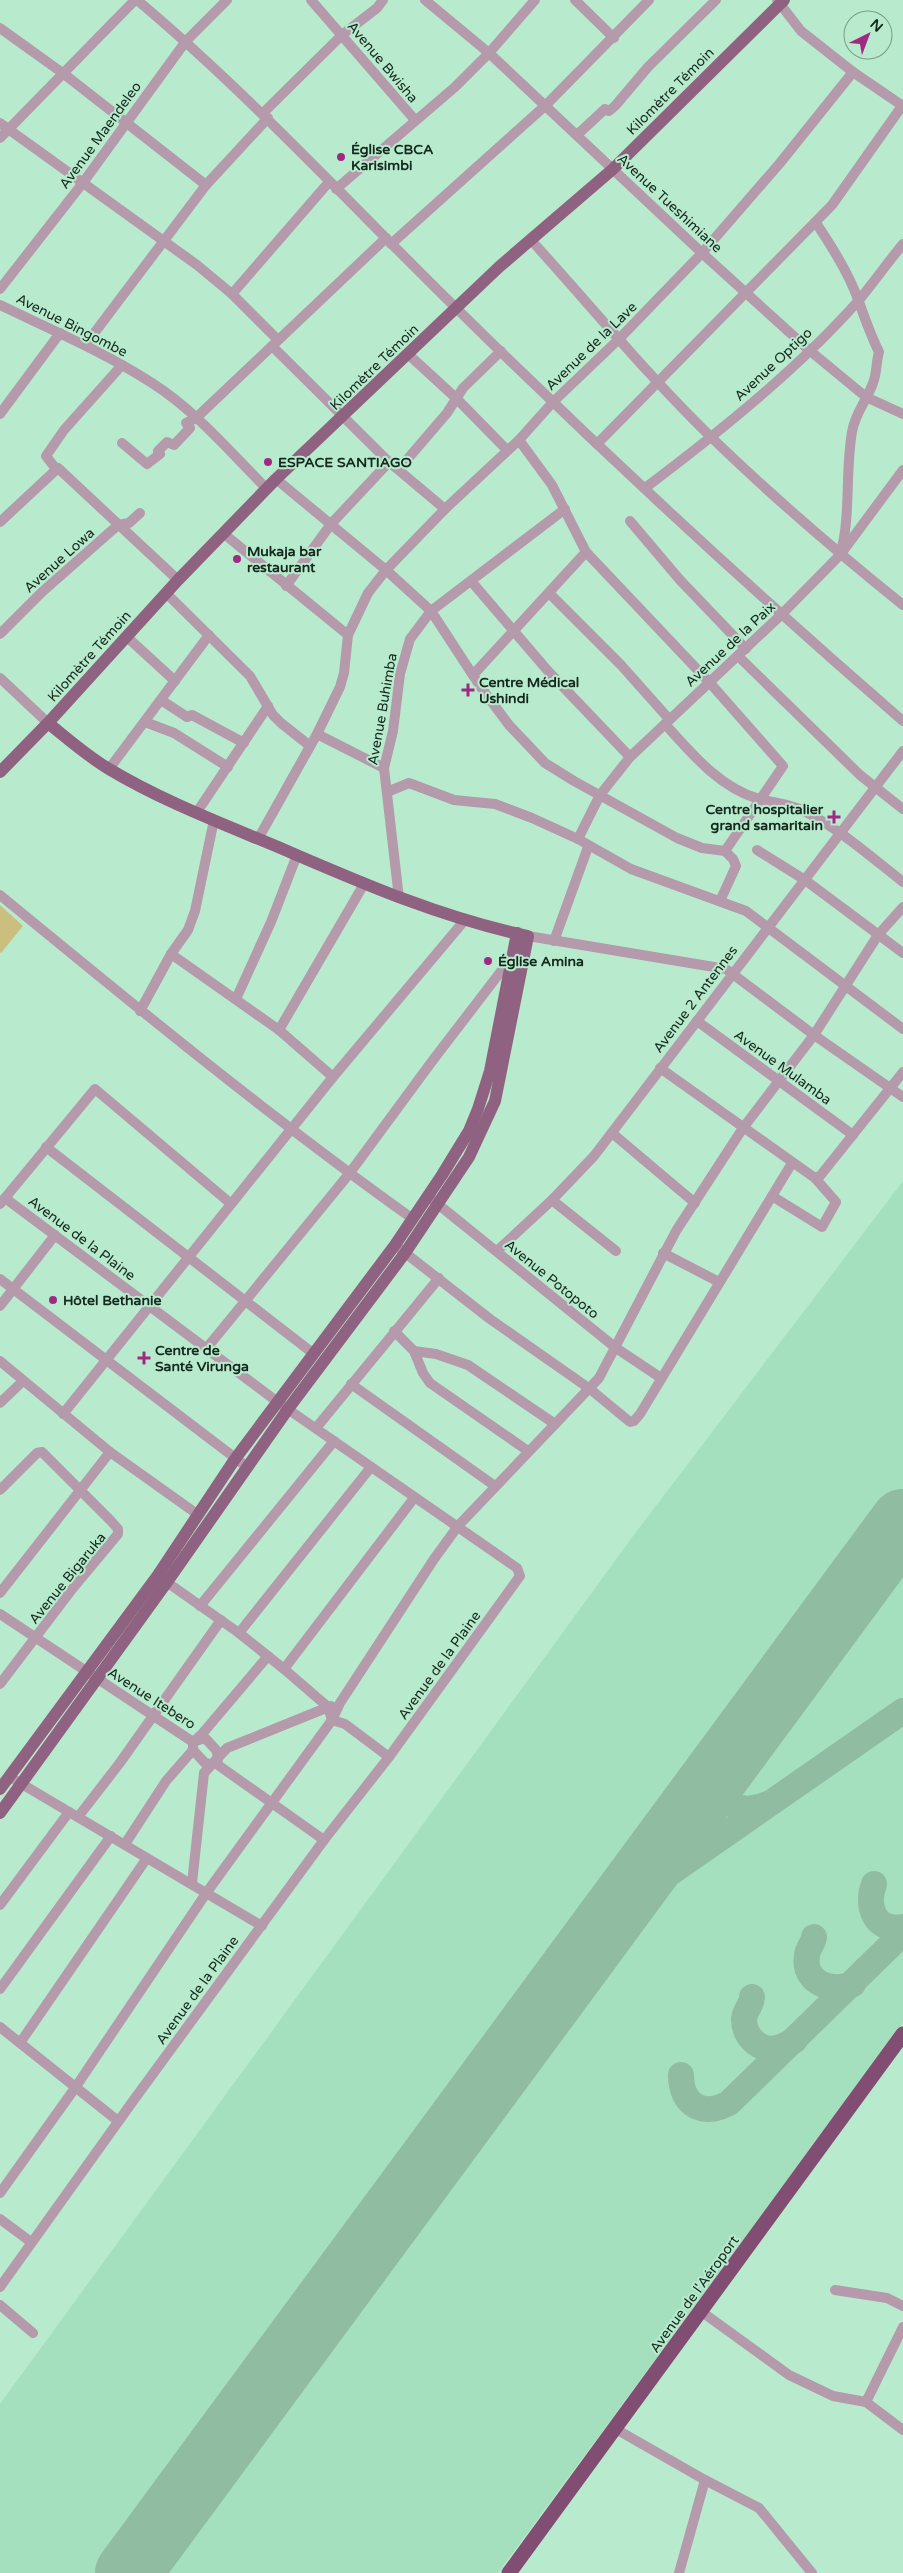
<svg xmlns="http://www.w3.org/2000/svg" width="903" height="2573" font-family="'Varela Round',sans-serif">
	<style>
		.built { fill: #a4e0be }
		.green { fill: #cabf7f }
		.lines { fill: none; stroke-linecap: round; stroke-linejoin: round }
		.taxiway { stroke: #90bca2; stroke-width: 26 }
		.runway { stroke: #90bca2; stroke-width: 66 }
		.minor { stroke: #b59aab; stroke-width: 10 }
		.major { stroke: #906281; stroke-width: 12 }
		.highway { stroke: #824d72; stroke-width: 15 }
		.poi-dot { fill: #a02a83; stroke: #b8ebcd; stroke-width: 2 }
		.labels { text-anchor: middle; stroke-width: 4; stroke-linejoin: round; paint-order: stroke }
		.street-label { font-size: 14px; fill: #14281d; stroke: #b8ebcd }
		.poi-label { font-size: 14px; font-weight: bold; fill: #14281d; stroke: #b8ebcd; text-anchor: start }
	</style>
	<rect width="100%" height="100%" fill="#b8ebcd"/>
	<!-- built -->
	<path class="built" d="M903,1181V2023L498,2573H0V2404L636,1532Z"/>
	<!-- green -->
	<path class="green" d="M0,905L23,926L1,953L0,952Z"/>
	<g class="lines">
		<!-- taxiway -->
		<g class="taxiway">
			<path d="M723,1766C717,1801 734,1817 768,1804"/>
			<path d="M874,1884C866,1906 874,1932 903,1927"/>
			<path d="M613,1915L634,1898L903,1711"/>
			<path d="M814,1937C813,1944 808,1948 807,1955C802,1983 832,1993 853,1984"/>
			<path d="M752,1997C752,2005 745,2010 744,2019C744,2036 759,2052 777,2048C783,2047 789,2043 795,2040"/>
			<path d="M681,2075C681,2106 704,2117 729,2103L903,1933"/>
		</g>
		<!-- runway -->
		<path class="runway" d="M128,2573L903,1522"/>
		<!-- minor -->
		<g class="minor">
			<path d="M137,0C249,94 348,202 453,305C598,448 748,587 903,721"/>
			<path d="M311,0L415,120"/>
			<path d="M425,0L489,53L702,253L809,350L866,397L903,414"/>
			<path d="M575,0L614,38"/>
			<path d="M777,0L801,31L853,72L903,106"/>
			<path d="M0,28L64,74L206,185"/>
			<path d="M263,113L342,35L377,8L383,0"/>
			<path d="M0,123L197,265L232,294L278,340"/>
			<path d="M577,135L605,109L609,111L615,106L648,67L716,0"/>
			<path d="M0,138L135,0"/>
			<path d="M336,189L455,87L489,53L535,0"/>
			<path d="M816,223C831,245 850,276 859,302C865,319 871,336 879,352C876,362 877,373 873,383C867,400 855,413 852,432C845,472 851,513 841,552"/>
			<path d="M531,240C591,306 648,376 712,438C773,497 837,552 903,605"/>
			<path d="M391,244L546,105L649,0"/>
			<path d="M0,289L82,184L186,41L227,0"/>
			<path d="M232,294L329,182"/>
			<path d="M0,305C52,330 104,352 152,383C196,411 231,453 267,489"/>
			<path d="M86,344L206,185L268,118"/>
			<path d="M272,346L389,462L445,509"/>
			<path d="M409,355L457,399L507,450"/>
			<path d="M0,414L60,333"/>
			<path d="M519,440L552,485L586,552L710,683L783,766L725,851"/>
			<path d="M122,443L147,464L160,454L158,451L167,442L174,445L190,428L186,423L196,418L386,238"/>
			<path d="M597,444L832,205L902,106"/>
			<path d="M56,469L46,456L64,430L122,365"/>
			<path d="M399,469L447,413L463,388L501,351"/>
			<path d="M276,479L386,570L431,611L480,686L509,725L545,763L574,781L677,838L702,848L725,851L733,859L736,866L720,901"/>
			<path d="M645,488C718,433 798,369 859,300C874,282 888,262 903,244"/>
			<path d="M630,521L680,580L746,649"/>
			<path d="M0,522L58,468L178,580"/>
			<path d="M223,533L348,635"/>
			<path d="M471,581L548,671L630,757"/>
			<path d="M286,586L331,524L389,462"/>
			<path d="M166,593L250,676L273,715L281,723L310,746"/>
			<path d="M549,593L621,665L669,719"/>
			<path d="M0,634L42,592L118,525L129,523L140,513"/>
			<path d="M127,637L175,681"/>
			<path d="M738,656L860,775L903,809"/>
			<path d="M473,675L586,552"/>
			<path d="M0,678L48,723"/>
			<path d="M161,700L187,717L192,715L244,743"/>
			<path d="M145,722L174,733L228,767"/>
			<path d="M665,724C691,753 720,788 759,799C774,803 789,803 804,811C840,829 871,857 903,882"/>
			<path d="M317,734L384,768"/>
			<path d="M109,769L209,635"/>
			<path d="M387,792L409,783L454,800L495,804L532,818L578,839L631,869L746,911L903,1029"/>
			<path d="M197,812L268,706"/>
			<path d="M258,839L317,734L340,687L344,673L348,635L368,593L386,570L445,509L519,440L553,402L619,339L702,253L780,163L853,72"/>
			<path d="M578,839L600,795L630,757L781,615L840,555L903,470"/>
			<path d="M757,850L805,880L903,953"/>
			<path d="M0,895C135,1006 270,1117 413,1219"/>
			<path d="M399,898L384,768L393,731L400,674L410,639L431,611L565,509"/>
			<path d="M528,936L726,969L814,1035L903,1097"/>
			<path d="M554,941L588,847"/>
			<path d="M171,954L279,1030L333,1077"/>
			<path d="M236,999L271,922L297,855"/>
			<path d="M140,1011L171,954L188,930L195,911L214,820"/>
			<path d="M697,1021L853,1135"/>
			<path d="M279,1030L364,884"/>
			<path d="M660,1068L815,1178L820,1176L903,1072"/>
			<path d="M612,1133L695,1203"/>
			<path d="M46,1147L314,1354"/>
			<path d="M772,1196L822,1227L836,1202L815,1178"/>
			<path d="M429,1197L616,1348L661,1378"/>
			<path d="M552,1200L616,1251"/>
			<path d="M0,1204L95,1089L230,1203"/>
			<path d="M395,1245L490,1319L590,1389L630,1422L634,1421L640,1414L792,1163"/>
			<path d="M497,1251L552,1200L594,1156L903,751"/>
			<path d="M663,1253L719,1282"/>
			<path d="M0,1279L247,1467"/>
			<path d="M0,1306L55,1235"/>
			<path d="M394,1331L414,1351L423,1373L430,1383L528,1451"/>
			<path d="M206,1349L349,1174L433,1060L512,957"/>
			<path d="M414,1351L436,1354L468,1365L555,1424"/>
			<path d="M0,1361L110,1452L197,1514"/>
			<path d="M351,1384L495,1486"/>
			<path d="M0,1403L23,1381"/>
			<path d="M63,1414L333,1077L464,921"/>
			<path d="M316,1428L439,1278"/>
			<path d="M0,1490L37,1453L42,1452L111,1521L118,1529V1534L73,1588L0,1684"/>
			<path d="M161,1578L239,1633L284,1669L328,1707L332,1720L345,1724L389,1757"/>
			<path d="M0,1593L110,1452"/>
			<path d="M200,1606L334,1441"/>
			<path d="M0,1614L193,1742L205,1738L217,1751L218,1765L324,1840"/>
			<path d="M239,1633L371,1467"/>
			<path d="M284,1669L414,1498"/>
			<path d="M193,1750L205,1763L211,1764"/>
			<path d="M15,1780L262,1926"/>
			<path d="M78,1817L119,1764L221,1620"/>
			<path d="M125,1844L166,1781L193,1750V1742L202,1734L268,1656"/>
			<path d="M192,1883L204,1773L227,1748L331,1706"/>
			<path d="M0,1905L69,1812"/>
			<path d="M0,1989L111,1836"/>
			<path d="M0,2027L118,2121"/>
			<path d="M20,2043L147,1858"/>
			<path d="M0,2193L75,2088L207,1892L332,1720L340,1703L434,1559L458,1526L599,1378L676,1231L743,1128L814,1035L878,935L903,907"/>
			<path d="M0,2219L31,2242"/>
			<path d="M0,2287L133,2101L324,1840L389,1757L520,1576L517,1568L279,1403L5,1198"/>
			<path d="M835,2290L887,2298L903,2306"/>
			<path d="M0,2305L33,2333"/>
			<path d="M702,2312L789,2375L833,2396L866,2402L903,2430"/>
			<path d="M866,2402L903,2327"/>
			<path d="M614,2428L705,2480L759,2508L812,2573"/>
			<path d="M679,2573L705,2480"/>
		</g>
		<!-- major -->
		<g class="major">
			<path d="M0,772L48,723L178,580L276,479L499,267L613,169L784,0"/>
			<path d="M0,1789L158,1575L235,1459L395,1245L442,1175L469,1131L478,1109L490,1071L517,933"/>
			<path d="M0,1813L167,1582L288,1409L405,1253L469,1157L495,1101L528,936C442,918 364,884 285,850C226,825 164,802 109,769C87,756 68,739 48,723"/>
		</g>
		<!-- highway -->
		<path class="highway" d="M509,2573L903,2034"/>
	</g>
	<!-- markers -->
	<g class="poi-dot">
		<circle cx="341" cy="157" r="5"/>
		<circle cx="268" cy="462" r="5"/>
		<circle cx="237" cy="559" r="5"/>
		<path d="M465.5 682.5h5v5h5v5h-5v5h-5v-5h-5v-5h5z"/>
		<path d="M831.5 809.5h5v5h5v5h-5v5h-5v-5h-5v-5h5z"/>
		<circle cx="488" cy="961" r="5"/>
		<circle cx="53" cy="1300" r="5"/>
		<path d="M141.5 1350.5h5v5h5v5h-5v5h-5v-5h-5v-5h5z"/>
	</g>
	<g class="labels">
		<!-- street labels -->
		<g class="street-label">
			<text transform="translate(383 62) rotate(50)" y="5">Avenue Bwisha</text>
			<text transform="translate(670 91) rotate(-45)" y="5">Kilomètre Témoin</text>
			<text transform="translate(100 135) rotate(-54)" y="5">Avenue Maendeleo</text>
			<text transform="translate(670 203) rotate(43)" y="5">Avenue Tueshimiane</text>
			<text transform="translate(72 325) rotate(27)" y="5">Avenue Bingombe</text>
			<text transform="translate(591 346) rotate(-44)" y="5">Avenue de la Lave</text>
			<text transform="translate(773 364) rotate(-43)" y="5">Avenue Optigo</text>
			<text transform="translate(374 367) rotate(-44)" y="5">Kilomètre Témoin</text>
			<text transform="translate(59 560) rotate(-42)" y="5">Avenue Lowa</text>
			<text transform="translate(730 644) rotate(-43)" y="5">Avenue de la Paix</text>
			<text transform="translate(89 656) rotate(-48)" y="5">Kilomètre Témoin</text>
			<text transform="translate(382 709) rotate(-80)" y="5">Avenue Buhimba</text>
			<text transform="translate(695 999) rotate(-53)" y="5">Avenue 2 Antennes</text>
			<text transform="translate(783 1067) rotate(36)" y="5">Avenue Mulamba</text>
			<text transform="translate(82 1238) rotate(37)" y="5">Avenue de la Plaine</text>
			<text transform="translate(552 1279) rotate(39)" y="5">Avenue Potopoto</text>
			<text transform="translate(67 1578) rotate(-51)" y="5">Avenue Bigaruka</text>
			<text transform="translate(439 1665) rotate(-54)" y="5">Avenue de la Plaine</text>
			<text transform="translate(152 1698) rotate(33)" y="5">Avenue Itebero</text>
			<text transform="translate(197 1990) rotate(-54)" y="5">Avenue de la Plaine</text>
			<text transform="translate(694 2294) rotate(-54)" y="5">Avenue de l'Aéroport</text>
		</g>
		<!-- poi labels -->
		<g class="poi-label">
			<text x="351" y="154">Église CBCA<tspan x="351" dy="16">Karisimbi</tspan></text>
			<text x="278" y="467">ESPACE SANTIAGO</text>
			<text x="247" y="556">Mukaja bar<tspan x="247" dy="16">restaurant</tspan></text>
			<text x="479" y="687">Centre Médical<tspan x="479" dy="16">Ushindi</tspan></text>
			<text x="823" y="814" text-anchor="end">Centre hospitalier<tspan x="823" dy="16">grand samaritain</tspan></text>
			<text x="498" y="966">Église Amina</text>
			<text x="63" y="1305">Hôtel Bethanie</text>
			<text x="155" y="1355">Centre de<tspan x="155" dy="16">Santé Virunga</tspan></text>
		</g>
	</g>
	<!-- north arrow -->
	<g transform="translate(868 35) rotate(42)"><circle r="24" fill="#b8ebcd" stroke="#769d87"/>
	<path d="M0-4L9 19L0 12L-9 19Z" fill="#a02a83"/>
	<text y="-8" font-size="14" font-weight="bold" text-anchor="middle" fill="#14281d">N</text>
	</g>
</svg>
